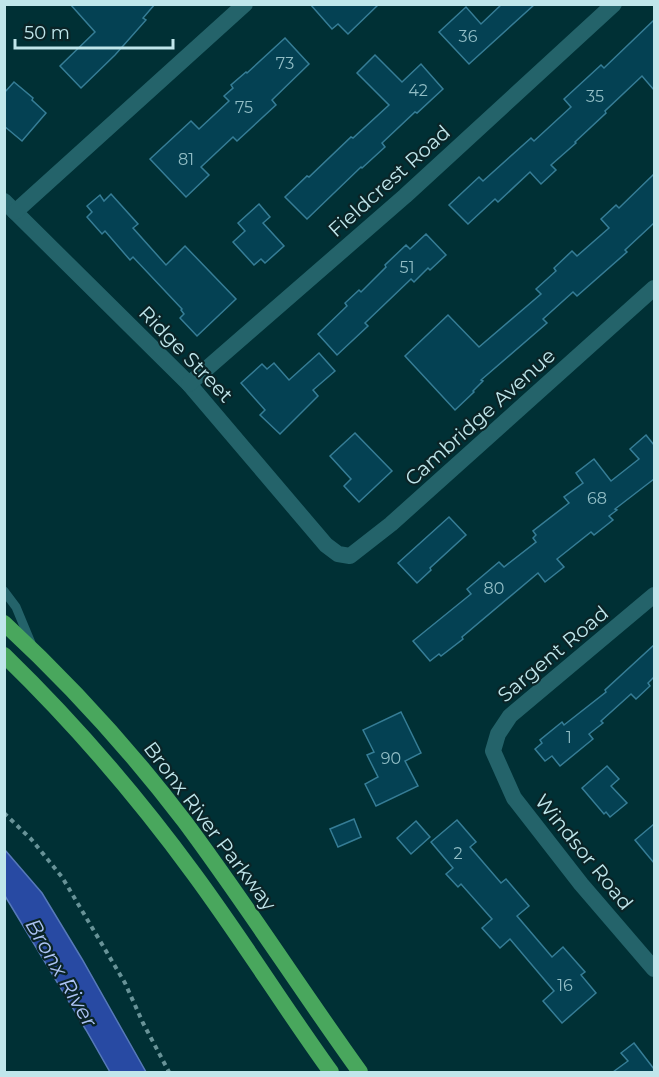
<svg xmlns="http://www.w3.org/2000/svg" width="659" height="1077" font-family="Montserrat,sans-serif">
	<style>
		.water { fill: #284aa3; stroke: #5679b9; stroke-width: 1.5 }
		.building { fill: #044153; stroke: #367d96; stroke-width: 1.5 }
		.lines { fill: none; stroke-linecap: round; stroke-linejoin: round }
		.path { stroke: #689398; stroke-width: 4; stroke-dasharray: 4.5 4.5; stroke-linecap: butt }
		.service { stroke: #24636a; stroke-width: 9 }
		.minor { stroke: #24636a; stroke-width: 16 }
		.trunk { stroke: #49a75d; stroke-width: 16 }
		.labels { text-anchor: middle; stroke-width: 4.5; stroke-linejoin: round; paint-order: stroke }
		.number-label { font-size: 16px; fill: #91bdc5 }
		.street-label { font-size: 20px; fill: #c0e6eb; stroke: #0a2427 }
		.water-label { font-size: 21px; font-style: italic; fill: #adc3f3; stroke: #0a2427 }
	</style>
	<rect width="100%" height="100%" fill="#003035"/>
	<!-- water -->
	<path class="water" d="M5,850L42,893L82,959L146,1072H110L86,1030L5,896Z"/>
	<!-- building -->
	<g class="building">
		<path d="M70,4H155L143,18L146,20L115,55L81,88L60,66L95,32Z"/>
		<path d="M310,4H379L348,34L338,24L332,29Z"/>
		<path d="M502,4H535L469,64L439,32L466,7L481,24Z"/>
		<path d="M654,20V90L642,76L605,111L606,113L575,142L576,143L551,165L556,170L541,184L530,172L498,202L495,199L468,224L449,205L479,177L483,181L531,138L534,141L571,107L564,99L601,65L604,68Z"/>
		<path d="M285,38L309,64L272,100L276,105L237,141L233,137L201,167L209,175L186,197L150,159L191,121L199,129L229,101L224,96L233,88L231,85L246,72L247,73Z"/>
		<path d="M375,55L402,82L421,64L443,89L417,113L415,112L382,143L385,147L362,168L361,167L307,219L285,197L307,176L309,177L351,137L353,138L389,105L357,73Z"/>
		<path d="M14,82L33,98L32,100L46,113L22,141L4,126V93Z"/>
		<path d="M654,174V223L625,250L627,252L577,296L573,292L543,319L547,323L481,380L483,381L473,391L474,392L455,410L405,356L448,315L479,347L541,294L536,289L556,271L554,268L572,251L577,256L609,228L601,219L616,205L619,208Z"/>
		<path d="M111,194L138,224L133,228L166,265L185,246L236,299L197,336L180,318L184,314L181,310L182,309L133,257L130,260L105,231L102,234L87,217L92,212L87,206L100,195L104,201Z"/>
		<path d="M259,204L270,217L263,223L284,246L265,263L261,259L254,265L233,242L245,231L238,223Z"/>
		<path d="M426,234L446,255L430,270L428,268L414,282L411,279L365,323L368,326L337,355L318,334L347,306L345,303L359,290L361,292L386,267L385,265L406,245L410,249Z"/>
		<path d="M319,353L335,371L313,390L318,396L280,434L260,415L265,410L241,383L262,364L267,369L274,363L289,380Z"/>
		<path d="M355,433L392,471L359,502L344,486L351,479L330,456Z"/>
		<path d="M646,435L654,445V479L615,509L617,510L609,516L613,520L594,535L591,532L557,559L564,567L545,582L538,573L462,637L463,639L441,656L439,654L430,661L413,641L471,594L467,589L499,562L504,567L536,542L533,538L536,535L533,531L569,503L564,497L583,483L576,473L594,459L611,481L639,459L630,449Z"/>
		<path d="M449,517L466,535L430,568L431,570L417,583L398,563Z"/>
		<path d="M654,645V677L648,683L650,686L636,699L631,694L601,721L603,723L589,734L593,739L560,766L552,756L545,761L535,749L542,743L540,740L562,722L564,725L606,692L605,690Z"/>
		<path d="M401,712L421,753L405,761L418,786L376,806L365,784L378,777L367,755L374,752L363,730Z"/>
		<path d="M607,766L619,779L611,786L627,803L610,817L606,812L604,814L582,788Z"/>
		<path d="M354,819L361,837L338,847L330,829Z"/>
		<path d="M457,820L476,842L470,847L501,883L506,879L529,906L517,916L552,957L563,947L585,972L581,975L596,993L562,1023L543,1001L554,991L510,939L500,948L482,928L492,919L461,884L458,887L446,874L453,868L431,842Z"/>
		<path d="M416,821L430,837L411,854L397,838Z"/>
		<path d="M654,824V863L635,840Z"/>
		<path d="M634,1043L654,1069V1072H613L628,1061L621,1053Z"/>
	</g>
	<g class="lines">
		<!-- path -->
		<path class="path" d="M4,813L31,839L62,877L125,983L143,1023L169,1072"/>
		<!-- service -->
		<path class="service" d="M4,591L16,607L31,643"/>
		<!-- minor -->
		<g class="minor">
			<path d="M4,201L189,384L326,545L338,554L350,556L391,524L654,288"/>
			<path d="M15,212L245,4"/>
			<path d="M189,384L405,196L614,4"/>
			<path d="M654,595L510,716L498,734L493,751L514,798L581,884L654,969"/>
		</g>
		<!-- trunk -->
		<g class="trunk">
			<path d="M4,623C70,684 131,751 185,822C246,904 301,990 360,1072"/>
			<path d="M4,655C74,723 137,796 194,874C242,939 284,1007 331,1072"/>
		</g>
	</g>
	<g class="labels">
		<!-- number labels -->
		<g class="number-label">
			<text x="468" y="42">36</text>
			<text x="285" y="69">73</text>
			<text x="418" y="96">42</text>
			<text x="595" y="102">35</text>
			<text x="244" y="113">75</text>
			<text x="186" y="165">81</text>
			<text x="407" y="273">51</text>
			<text x="597" y="504">68</text>
			<text x="494" y="594">80</text>
			<text x="569" y="743">1</text>
			<text x="391" y="764">90</text>
			<text x="458" y="859">2</text>
			<text x="565" y="991">16</text>
		</g>
		<!-- street labels -->
		<g class="street-label">
			<text transform="translate(389 181) rotate(-42)" y="7">Fieldcrest Road</text>
			<text transform="translate(186 354) rotate(46)" y="7">Ridge Street</text>
			<text transform="translate(480 417) rotate(-42)" y="7">Cambridge Avenue</text>
			<text transform="translate(553 654) rotate(-40)" y="7">Sargent Road</text>
			<text transform="translate(210 826) rotate(53)" y="7">Bronx River Parkway</text>
			<text transform="translate(584 852) rotate(51)" y="7">Windsor Road</text>
		</g>
		<!-- water labels -->
		<g class="water-label">
			<text transform="translate(61 973) rotate(60)" y="7">Bronx River</text>
		</g>
	</g>
	<!-- border -->
	<rect width="659" height="1077" fill="none" stroke="#c0e6eb" stroke-width="12"/>
	<!-- scale -->
	<path d="M15 39v9h158v-9" fill="none" stroke="#c0e6eb" stroke-width="3"/>
	<text x="24" y="39" font-size="18" fill="#c0e6eb" stroke="#0a2427" stroke-width="4.5" paint-order="stroke">50 m</text>
</svg>
